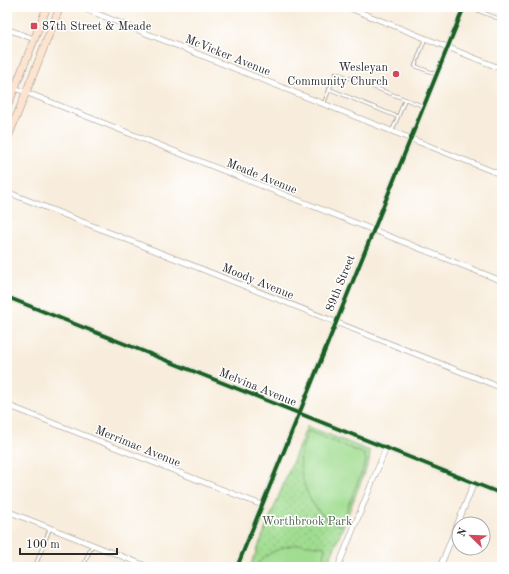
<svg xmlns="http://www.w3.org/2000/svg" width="509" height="574" font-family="'Old Standard TT',serif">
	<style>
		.grass { fill: url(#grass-dots); stroke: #66845e }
		.pitch { fill: #a1dd91; stroke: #66845e }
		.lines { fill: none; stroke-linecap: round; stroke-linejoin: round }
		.lane-casing { stroke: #928c84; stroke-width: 4 }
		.street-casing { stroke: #928c84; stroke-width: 6 }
		.secondary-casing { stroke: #928c84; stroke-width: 8 }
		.lane { stroke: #fff; stroke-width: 2.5 }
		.street { stroke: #fff; stroke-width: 5 }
		.secondary { stroke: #fde4d1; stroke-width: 7 }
		.cycleway-casing { stroke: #fff; stroke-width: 6 }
		.cycleway { stroke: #1b5e20; stroke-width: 4 }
		.poi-dot { fill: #d1495b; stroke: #fff; stroke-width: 1.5 }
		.labels { text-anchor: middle; stroke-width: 3; stroke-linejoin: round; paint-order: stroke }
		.poi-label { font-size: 12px; fill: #2b2b2b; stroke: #fff; text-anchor: start }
		.street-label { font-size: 12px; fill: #2b2b2b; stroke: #fff }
		.park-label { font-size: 12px; fill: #4e604a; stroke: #fff }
	</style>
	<defs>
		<pattern id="grass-dots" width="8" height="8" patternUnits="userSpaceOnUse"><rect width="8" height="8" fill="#a1dd91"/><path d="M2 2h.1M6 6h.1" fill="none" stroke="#8bbe7d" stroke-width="1.8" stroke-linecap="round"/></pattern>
	</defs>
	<rect width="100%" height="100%" fill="#fff"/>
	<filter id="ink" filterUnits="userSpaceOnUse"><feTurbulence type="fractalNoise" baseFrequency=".025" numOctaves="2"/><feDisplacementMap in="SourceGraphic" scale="8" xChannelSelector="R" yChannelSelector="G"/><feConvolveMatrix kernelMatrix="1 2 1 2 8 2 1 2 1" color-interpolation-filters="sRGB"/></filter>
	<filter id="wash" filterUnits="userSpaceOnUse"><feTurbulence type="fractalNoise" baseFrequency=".012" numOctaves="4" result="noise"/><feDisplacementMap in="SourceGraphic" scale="16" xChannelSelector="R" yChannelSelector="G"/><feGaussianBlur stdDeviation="0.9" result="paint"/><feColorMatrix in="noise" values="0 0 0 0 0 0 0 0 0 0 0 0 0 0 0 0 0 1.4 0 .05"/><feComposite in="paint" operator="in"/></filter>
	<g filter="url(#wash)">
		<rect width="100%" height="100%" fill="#f8eddc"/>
		<!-- grass -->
		<path class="grass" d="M307,426L370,451L369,461L327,567H250Z"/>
		<!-- pitch -->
		<g class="pitch">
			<path d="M308,431L364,454L366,461L340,526C336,523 330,521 326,518C308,504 298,475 301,453C303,445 305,438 308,431Z"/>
			<path d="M300,544L325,547L321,567H255C267,552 282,546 300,544Z"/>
		</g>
	</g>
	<g filter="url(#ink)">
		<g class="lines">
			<!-- lane casing -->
			<g class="lane-casing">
				<g id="lane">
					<path d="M469,7L502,20"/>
					<path d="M425,39L415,66L436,74"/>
					<path d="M329,89L398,117L392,131"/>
					<path d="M324,103L336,73L423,106"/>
					<path d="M398,117L405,99"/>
					<path d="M42,567L36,564L50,528"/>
					<path d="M83,567L92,545"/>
					<path d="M121,567L125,558"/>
				</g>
			</g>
			<!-- street casing -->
			<g class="street-casing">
				<g id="street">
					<path d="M80,7L502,175"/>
					<path d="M347,7L502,69"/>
					<path d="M7,29L34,39"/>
					<path d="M15,88L502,281"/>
					<path d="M7,192L502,388"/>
					<path d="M7,297L502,494"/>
					<path d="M7,405L262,505"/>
					<path d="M7,511L149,567"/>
					<path d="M237,567L464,7"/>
					<path d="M338,567L386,448"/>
					<path d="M440,567L474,483"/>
				</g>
			</g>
			<!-- secondary casing -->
			<g class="secondary-casing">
				<g id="secondary">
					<path d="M7,108L47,7"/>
					<path d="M7,140L60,7"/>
				</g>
			</g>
			<!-- lane -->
			<use href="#lane" class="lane"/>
			<!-- street -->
			<use href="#street" class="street"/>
			<!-- secondary -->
			<use href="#secondary" class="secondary"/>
			<!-- cycleway casing -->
			<g class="cycleway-casing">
				<g id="cycleway">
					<path d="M7,297L502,494"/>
					<path d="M237,567L464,7"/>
				</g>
			</g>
			<!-- cycleway -->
			<use href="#cycleway" class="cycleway"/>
		</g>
	</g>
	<!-- markers -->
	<g class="poi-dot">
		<rect x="30" y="22" width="8" height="8" rx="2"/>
		<circle cx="396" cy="74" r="4"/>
	</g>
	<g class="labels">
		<!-- poi labels -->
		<g class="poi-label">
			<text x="42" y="30">87th Street &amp; Meade</text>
			<text x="388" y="71" text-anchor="end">Wesleyan<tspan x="388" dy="14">Community Church</tspan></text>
		</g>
		<!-- street labels -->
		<g class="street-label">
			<text transform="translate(228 55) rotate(22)" y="4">McVicker Avenue</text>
			<text transform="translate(262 176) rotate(22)" y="4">Meade Avenue</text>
			<text transform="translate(258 281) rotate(22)" y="4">Moody Avenue</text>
			<text transform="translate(340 283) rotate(-68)" y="4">89th Street</text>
			<text transform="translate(258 387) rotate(22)" y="4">Melvina Avenue</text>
			<text transform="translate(138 446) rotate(22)" y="4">Merrimac Avenue</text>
		</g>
		<!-- park labels -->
		<g class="park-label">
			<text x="307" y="525">Worthbrook Park</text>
		</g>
	</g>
	<!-- margin -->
	<rect width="509" height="574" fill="none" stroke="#fff" stroke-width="24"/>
	<!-- north arrow -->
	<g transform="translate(471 536) rotate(293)"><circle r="19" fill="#ffffff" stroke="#aaaaaa"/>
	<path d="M0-3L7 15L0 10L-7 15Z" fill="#d1495b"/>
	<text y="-6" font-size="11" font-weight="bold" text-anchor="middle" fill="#2b2b2b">N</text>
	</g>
	<!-- scale -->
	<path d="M20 548v6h97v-6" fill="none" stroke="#2b2b2b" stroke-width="2"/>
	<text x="26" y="548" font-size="12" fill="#2b2b2b" stroke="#ffffff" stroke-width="3" paint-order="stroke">100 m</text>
</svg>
